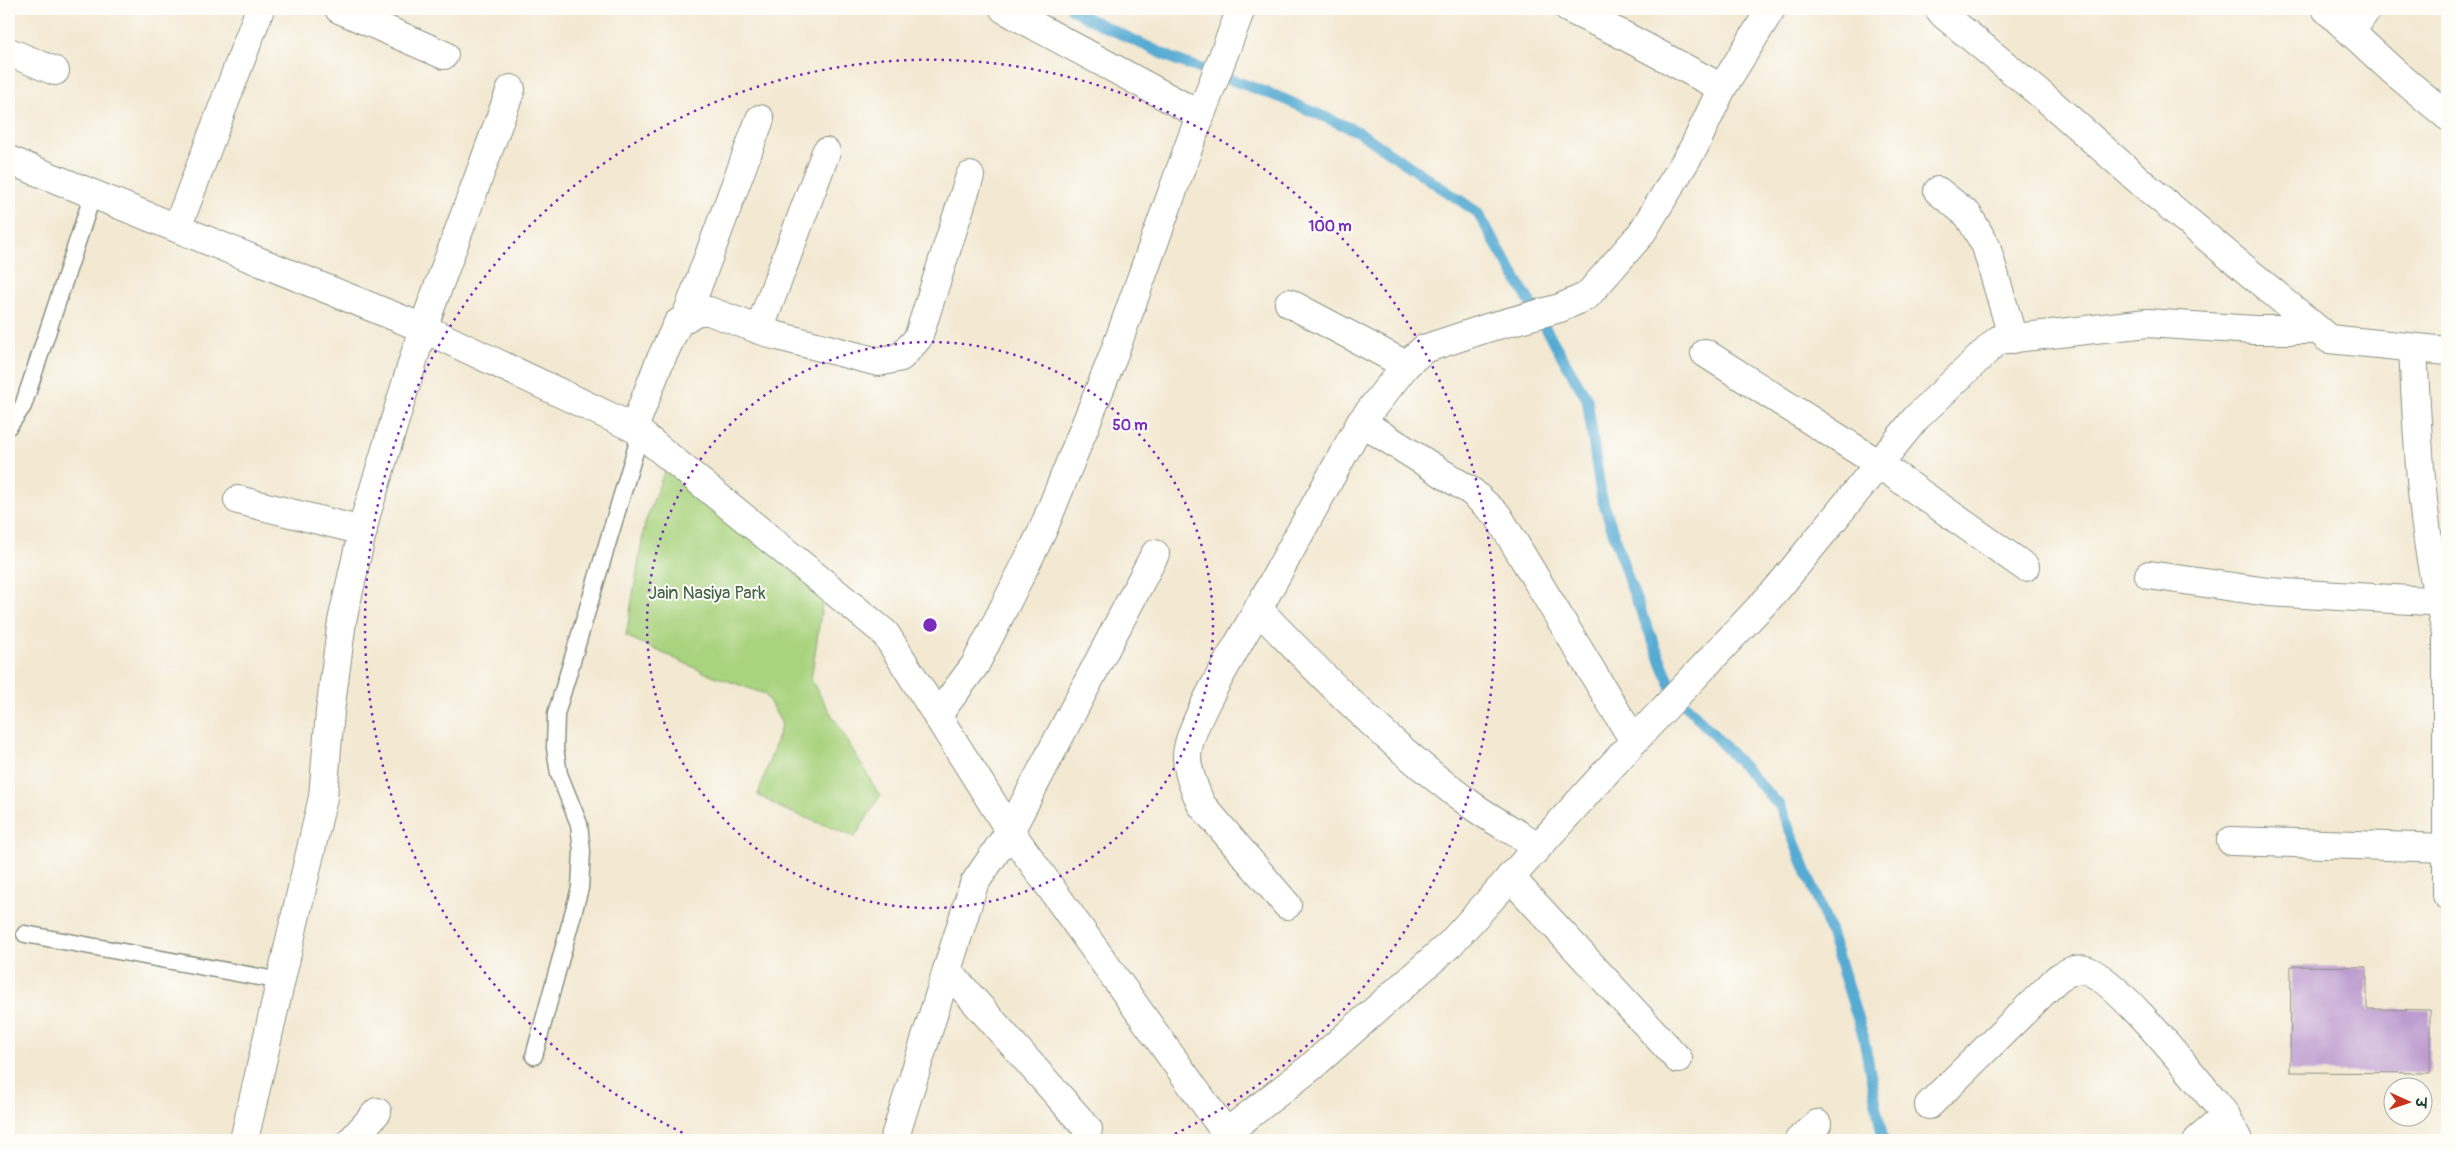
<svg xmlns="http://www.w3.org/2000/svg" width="2456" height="1149" font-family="Pangolin,'Playpen Sans Deva',sans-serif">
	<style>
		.green { fill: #a9d37e; stroke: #648859 }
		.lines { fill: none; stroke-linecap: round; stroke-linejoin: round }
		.stream { stroke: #57abd3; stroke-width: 11 }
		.building { fill: #be9dd0 }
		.service-casing { stroke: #899282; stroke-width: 19 }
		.minor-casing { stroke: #899282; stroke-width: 30 }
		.tertiary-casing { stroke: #899282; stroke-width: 30 }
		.service { stroke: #fff; stroke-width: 16 }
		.minor { stroke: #fff; stroke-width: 28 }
		.tertiary { stroke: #fff; stroke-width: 28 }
		.ring { fill: none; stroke: #7b2cbf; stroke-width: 2.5; stroke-dasharray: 2.5 5 }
		.labels { text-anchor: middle; stroke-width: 4; stroke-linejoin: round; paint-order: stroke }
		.park-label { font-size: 18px; fill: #426246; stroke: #fdfcf7 }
		.centre { fill: #7b2cbf; stroke: #fdfcf7; stroke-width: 2.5 }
		.ring-label { font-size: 15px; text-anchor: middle; font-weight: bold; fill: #7b2cbf; stroke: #fdfcf7; stroke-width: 4; stroke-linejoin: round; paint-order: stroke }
	</style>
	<rect width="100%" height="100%" fill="#fdfcf7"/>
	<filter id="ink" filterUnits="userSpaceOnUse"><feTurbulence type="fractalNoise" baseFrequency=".02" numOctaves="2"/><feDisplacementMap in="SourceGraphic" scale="10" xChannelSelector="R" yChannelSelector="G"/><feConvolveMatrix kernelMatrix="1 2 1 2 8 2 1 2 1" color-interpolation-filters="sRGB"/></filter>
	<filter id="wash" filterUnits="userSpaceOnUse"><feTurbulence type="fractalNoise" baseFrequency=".0096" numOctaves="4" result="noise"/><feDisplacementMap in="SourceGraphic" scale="20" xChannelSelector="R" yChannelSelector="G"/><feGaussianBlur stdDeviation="1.12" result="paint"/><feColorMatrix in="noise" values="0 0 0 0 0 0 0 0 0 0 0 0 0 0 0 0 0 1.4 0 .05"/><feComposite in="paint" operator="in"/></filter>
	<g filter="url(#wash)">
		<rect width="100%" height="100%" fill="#f3e8d1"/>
		<!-- green -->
		<path class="green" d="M669,459L823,599L811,680L880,796L855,837L783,809L758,795L782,724L765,694L706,673L626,636L645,523Z"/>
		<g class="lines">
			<!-- stream -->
			<path class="stream" d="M1072,9L1089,19L1176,60L1279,97L1359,132L1477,212L1587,399L1601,495L1630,584L1673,691L1780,806L1827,923L1863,1035L1883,1140"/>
		</g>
		<g id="blocks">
			<!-- building -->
			<path class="building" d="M2291,966L2367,967V1009L2430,1010V1073L2290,1072Z"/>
		</g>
	</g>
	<g filter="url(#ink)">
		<use href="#blocks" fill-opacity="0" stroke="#899282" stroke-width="1"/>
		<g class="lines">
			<!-- service casing -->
			<g class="service-casing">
				<g id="service">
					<path d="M9,426L23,406L93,194"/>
					<path d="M25,934L281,981"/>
					<path d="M534,1056L580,888L582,851L579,824L559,774L555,748L556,714L640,435"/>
				</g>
			</g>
			<!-- minor casing -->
			<g class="minor-casing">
				<g id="minor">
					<path d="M339,9L444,55"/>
					<path d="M1004,9L1200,115"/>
					<path d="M1569,9L1619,33L1722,88L1771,9"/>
					<path d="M1939,9L1944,15L2049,101L2143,184L2329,339L2447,351"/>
					<path d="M2326,9L2392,70L2447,116"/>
					<path d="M2351,32L2367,9"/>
					<path d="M9,52L55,71"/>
					<path d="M1938,191L1968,215L1986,246L2013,339"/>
					<path d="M177,228L260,9"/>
					<path d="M1289,303L1406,365"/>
					<path d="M686,317L760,119"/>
					<path d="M759,330L826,152"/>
					<path d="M2413,348C2418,443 2421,541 2447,633V895"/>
					<path d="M1705,353L1879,464L2025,567"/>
					<path d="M1361,422L1472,492L1498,516L1634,741"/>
					<path d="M634,428L659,363L678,323L697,311H709L774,335L878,362L901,357L918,338L970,176"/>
					<path d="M238,500L363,531"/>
					<path d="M2149,575L2268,592L2447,602"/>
					<path d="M1258,609C1241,641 1187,725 1187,756C1187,772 1195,790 1201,804L1287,905"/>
					<path d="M937,716L975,665L1042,532L1112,359L1190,143L1241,9"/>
					<path d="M2231,841L2447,848"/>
					<path d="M1538,846C1515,832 1492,820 1470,804C1395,750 1323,677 1258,609L1361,422L1406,365L1424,349L1487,328L1560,308L1587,296L1641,234L1694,147L1722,88"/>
					<path d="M1510,877L1678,1059"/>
					<path d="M947,970L1088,1129"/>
					<path d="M1929,1105L2058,978C2066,973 2076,967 2086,970C2118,980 2192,1075 2217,1104L2226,1116L2238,1140"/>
					<path d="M1226,1133L1310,1068L1450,944L1647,727L1778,588L1916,418L1998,340L2147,323L2254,330H2318"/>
					<path d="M244,1140L323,797L330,712L342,621L366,515L423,328L511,89"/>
					<path d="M352,1140L377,1112"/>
					<path d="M894,1140L974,884L1010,831L1155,554"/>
					<path d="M1799,1140L1817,1124"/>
					<path d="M2198,1140L2226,1116"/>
				</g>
			</g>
			<!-- tertiary casing -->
			<g class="tertiary-casing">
				<path id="tertiary" d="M9,160L423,328L634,428L885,633L1010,831L1231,1140"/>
			</g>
			<!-- service -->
			<use href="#service" class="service"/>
			<!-- minor -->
			<use href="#minor" class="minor"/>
			<!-- tertiary -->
			<use href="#tertiary" class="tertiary"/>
		</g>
	</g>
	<!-- distance rings -->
	<g class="ring">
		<circle cx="930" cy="625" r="283"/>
		<path d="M696 1139A565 565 0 1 1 1164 1139"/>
	</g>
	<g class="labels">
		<!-- park labels -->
		<g class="park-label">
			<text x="707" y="599">Jain Nasiya Park</text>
		</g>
	</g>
	<circle cx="930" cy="625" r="8" class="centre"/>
	<g class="ring-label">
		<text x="1330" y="231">100 m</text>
		<text x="1130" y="430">50 m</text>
	</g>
	<!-- margin -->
	<rect width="2456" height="1149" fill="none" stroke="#fdfcf7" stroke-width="30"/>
	<!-- north arrow -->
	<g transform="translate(2408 1102) rotate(93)"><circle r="24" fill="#fdfcf7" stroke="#a4b0a9"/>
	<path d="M0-4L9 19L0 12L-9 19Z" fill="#c8321e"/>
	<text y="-8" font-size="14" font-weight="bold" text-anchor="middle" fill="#1f3d34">उ</text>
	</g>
</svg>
